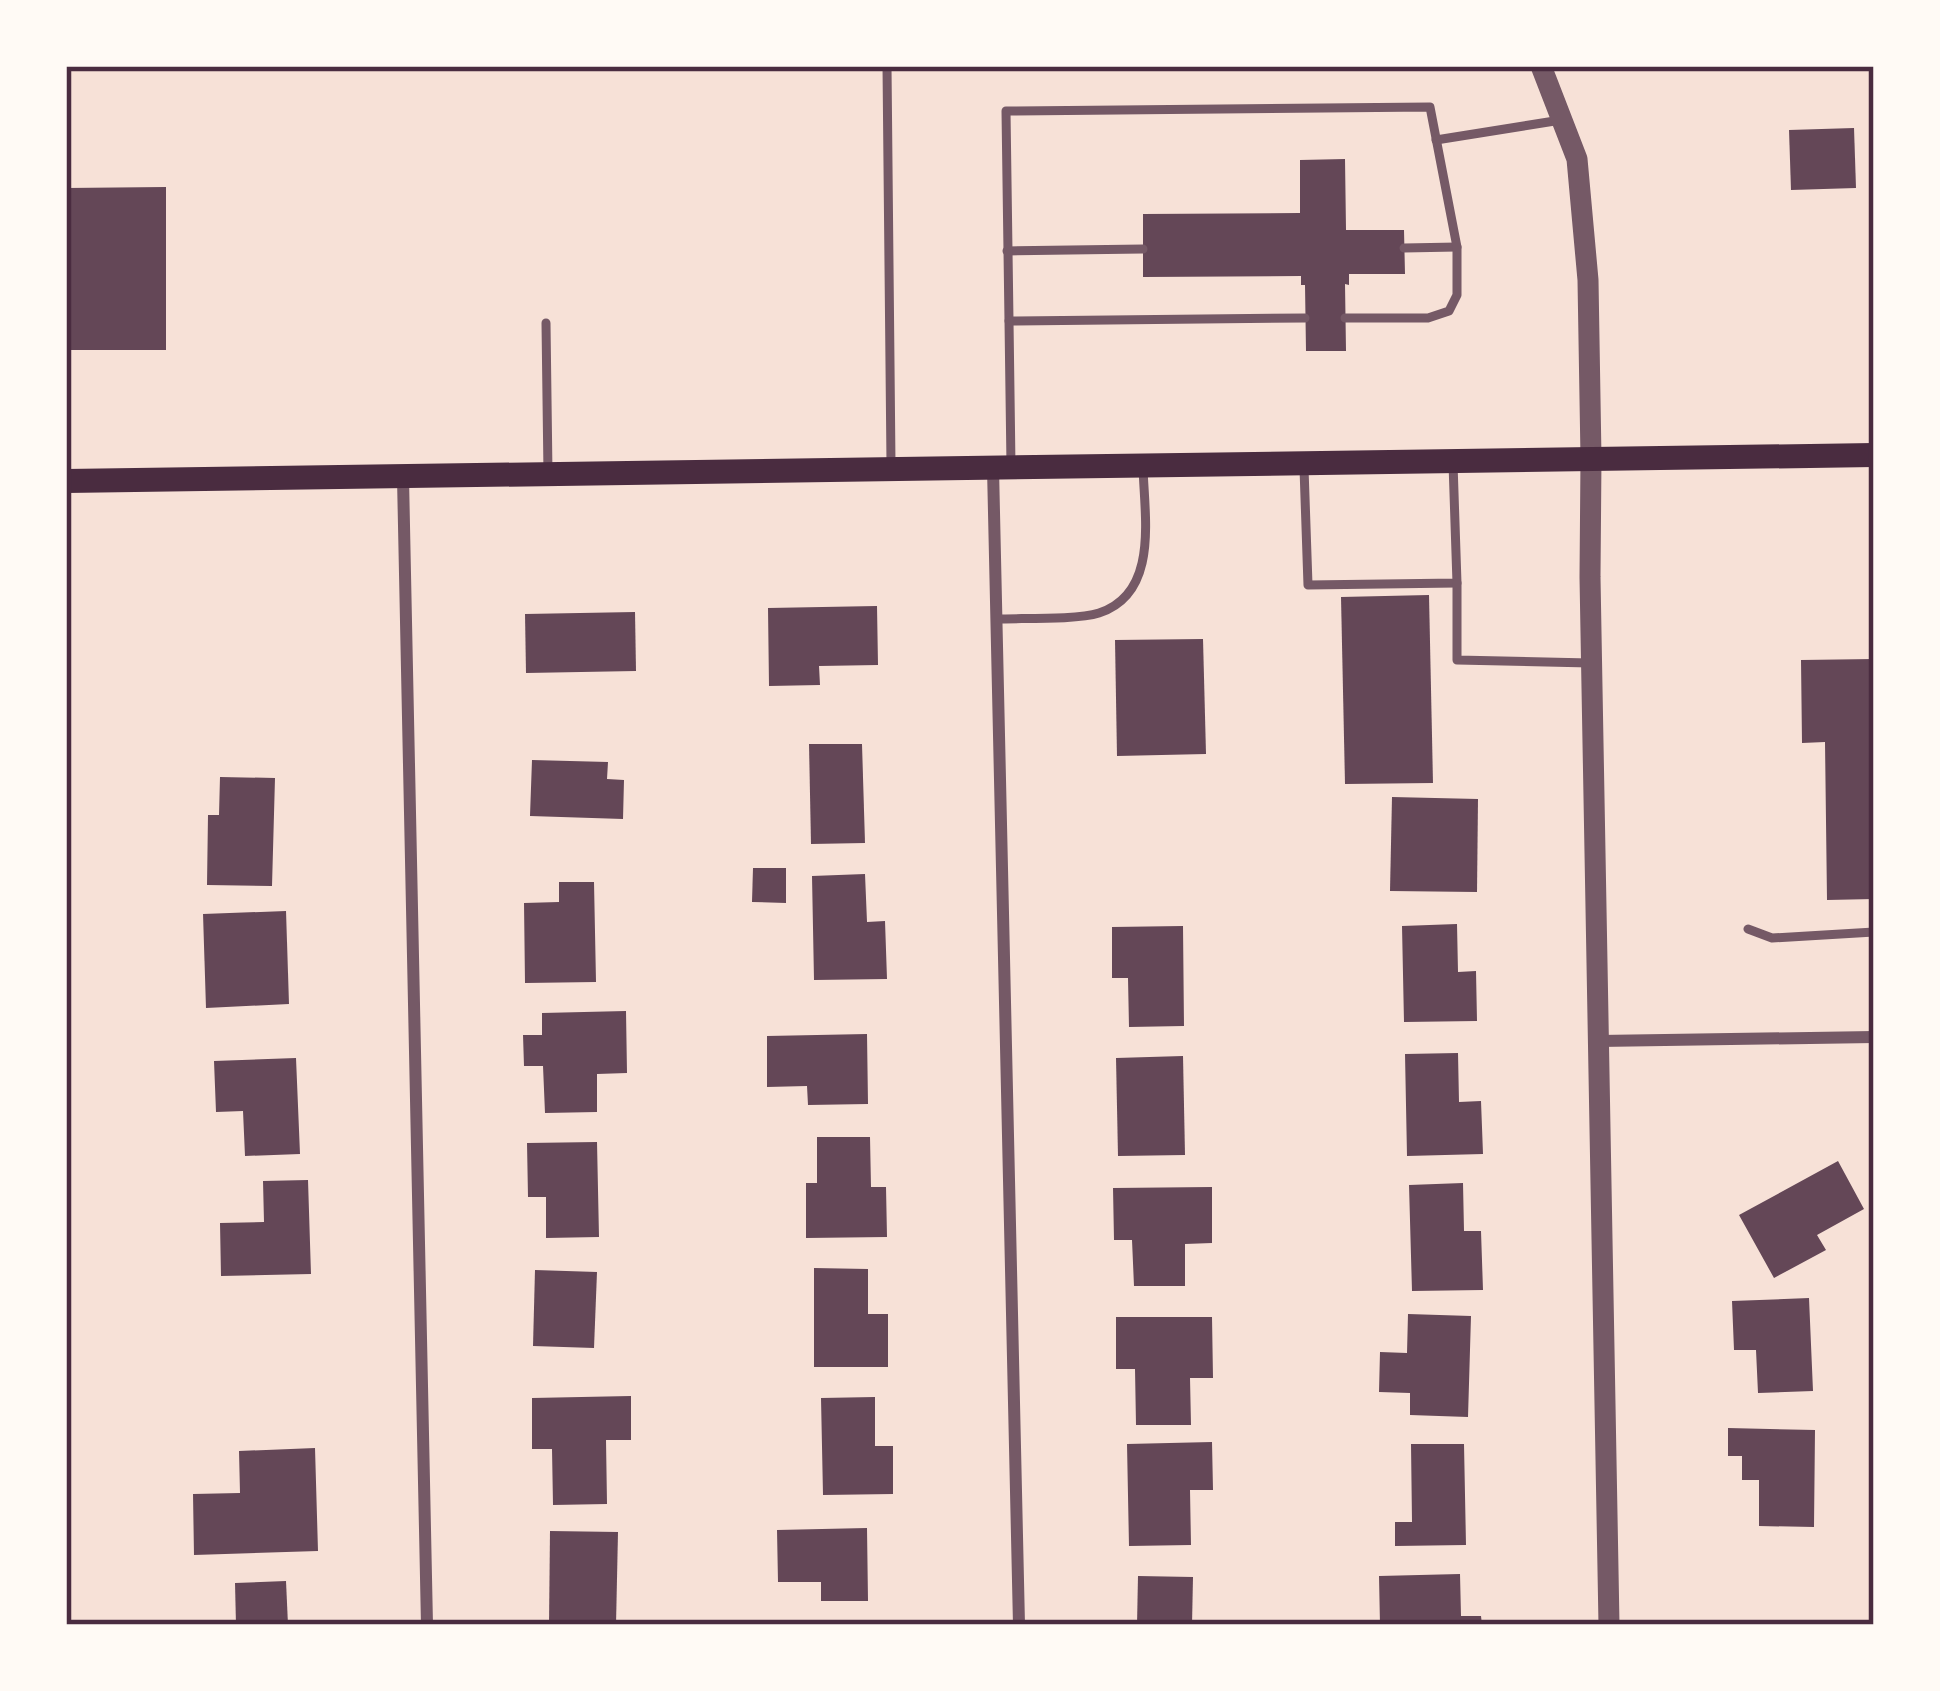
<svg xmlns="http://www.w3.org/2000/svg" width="1940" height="1691" font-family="'Exo 2',sans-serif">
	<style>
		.building { fill: #644757 }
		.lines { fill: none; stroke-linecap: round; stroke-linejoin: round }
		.service { stroke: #755966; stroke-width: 9 }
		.minor { stroke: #755966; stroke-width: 12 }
		.tertiary { stroke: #755966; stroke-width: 21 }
		.secondary { stroke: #4a2c40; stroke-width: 24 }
		.neatline { fill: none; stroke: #4a2c40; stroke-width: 4.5 }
	</style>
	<rect width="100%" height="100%" fill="#f7e1d7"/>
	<!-- building -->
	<g class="building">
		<path d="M1854,128L1856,188L1791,190L1789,130Z"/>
		<path d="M1345,159L1346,230H1404L1405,274H1349V285L1345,284L1346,351H1306L1305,285H1301V276L1143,277V214L1300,213V160Z"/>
		<path d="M166,187V350H66V188Z"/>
		<path d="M1429,595L1433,783L1345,784L1341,597Z"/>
		<path d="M877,606L878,665L819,666L820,685L769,686L768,608Z"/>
		<path d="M635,612L636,671L526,673L525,614Z"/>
		<path d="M1203,639L1206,754L1117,756L1115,640Z"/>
		<path d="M1874,659V899L1827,900L1825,742L1802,743L1801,660Z"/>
		<path d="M809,744H862L865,843L811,844Z"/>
		<path d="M532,760L608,762L607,779L624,780L623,819L530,816Z"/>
		<path d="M220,777L275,778L272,886L207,885L208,815H219Z"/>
		<path d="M1392,797L1478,799L1477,892L1390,891Z"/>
		<path d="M753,868H786V903L752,902Z"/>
		<path d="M865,874L867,922L885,921L887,979L814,980L812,876Z"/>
		<path d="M559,882H594L596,982L525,983L524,903L559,902Z"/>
		<path d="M286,911L289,1004L206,1008L203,914Z"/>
		<path d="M1457,924L1458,972L1476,971L1477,1021L1404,1022L1402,926Z"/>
		<path d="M1183,926L1184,1026L1129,1027L1128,978H1112V927Z"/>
		<path d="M626,1011L627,1073L597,1074V1112L545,1113L543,1066H524L523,1035H542V1013Z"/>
		<path d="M867,1034L868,1104L808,1105L807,1086L767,1087V1036Z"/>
		<path d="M1458,1053L1459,1102L1481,1101L1483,1154L1407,1156L1405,1054Z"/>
		<path d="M1183,1056L1185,1155L1118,1156L1116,1058Z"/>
		<path d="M296,1058L300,1154L245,1156L243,1111L216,1112L214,1061Z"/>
		<path d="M817,1137H870L871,1187H886L887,1237L806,1238V1183H817Z"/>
		<path d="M597,1142L599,1237L546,1238V1197H528L527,1143Z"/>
		<path d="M1838,1161L1864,1209L1817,1235L1826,1250L1774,1278L1739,1215Z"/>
		<path d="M308,1180L311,1274L221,1276L220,1223L264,1222L263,1181Z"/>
		<path d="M1463,1183L1464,1231H1481L1483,1290L1412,1291L1409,1185Z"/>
		<path d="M1212,1187V1243L1185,1244V1286H1134L1132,1240H1114L1113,1188Z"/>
		<path d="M814,1268L868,1269V1314H888V1367H814Z"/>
		<path d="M535,1270L597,1272L594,1348L533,1346Z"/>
		<path d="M1809,1298L1813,1391L1758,1393L1756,1350H1734L1732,1301Z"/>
		<path d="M1408,1314L1471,1316L1468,1417L1410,1415V1393L1379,1392L1380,1352L1407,1353Z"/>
		<path d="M1116,1317H1212L1213,1378H1190L1191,1425H1136L1135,1369H1116Z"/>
		<path d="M631,1396V1440H606L607,1504L553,1505L552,1449H532V1398Z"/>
		<path d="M875,1397V1446H893V1494L823,1495L821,1398Z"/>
		<path d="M1728,1428L1815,1430L1814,1527L1759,1526V1480H1742V1456H1728Z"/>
		<path d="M1212,1442L1213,1490H1190L1191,1545L1129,1546L1127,1444Z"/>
		<path d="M1411,1444H1464L1466,1545L1395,1546V1522H1412Z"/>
		<path d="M315,1448L318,1551L194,1555L193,1494L240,1493L239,1451Z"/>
		<path d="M867,1528L868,1601H821V1582H778L777,1530Z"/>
		<path d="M550,1531L618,1532L616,1625H549Z"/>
		<path d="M1460,1574L1461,1616H1481L1482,1625H1380L1379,1576Z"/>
		<path d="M1138,1576L1193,1577L1192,1625H1137Z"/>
		<path d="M286,1581L288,1625H236L235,1583Z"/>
	</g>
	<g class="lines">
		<!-- service -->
		<g class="service">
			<path d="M887,66L891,464"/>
			<path d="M1436,140L1561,120"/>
			<path d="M1404,248L1457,247"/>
			<path d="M1007,251L1143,249"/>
			<path d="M1305,318L1009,321L1006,111L1430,107L1457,247V295L1449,311L1428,318H1345"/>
			<path d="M1009,321L1011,466"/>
			<path d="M546,323L548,474"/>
			<path d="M1304,468L1308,585L1457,583L1453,463"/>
			<path d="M1457,583V660L1590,663"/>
			<path d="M997,619C1023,618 1077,620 1099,613C1160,593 1144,515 1143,466"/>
			<path d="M1748,929L1772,938L1874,932"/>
		</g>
		<!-- minor -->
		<g class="minor">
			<path d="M993,468L1019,1625"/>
			<path d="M403,478L427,1625"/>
			<path d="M1599,1041L1874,1037"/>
		</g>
		<!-- tertiary -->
		<path class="tertiary" d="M1541,66L1577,159L1588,280L1591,458L1590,577L1609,1625"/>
		<!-- secondary -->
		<path class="secondary" d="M66,481L1874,455"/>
	</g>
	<!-- border -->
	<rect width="1940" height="1691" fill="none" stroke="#fffaf5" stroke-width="138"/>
	<rect x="69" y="69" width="1802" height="1553" class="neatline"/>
</svg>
